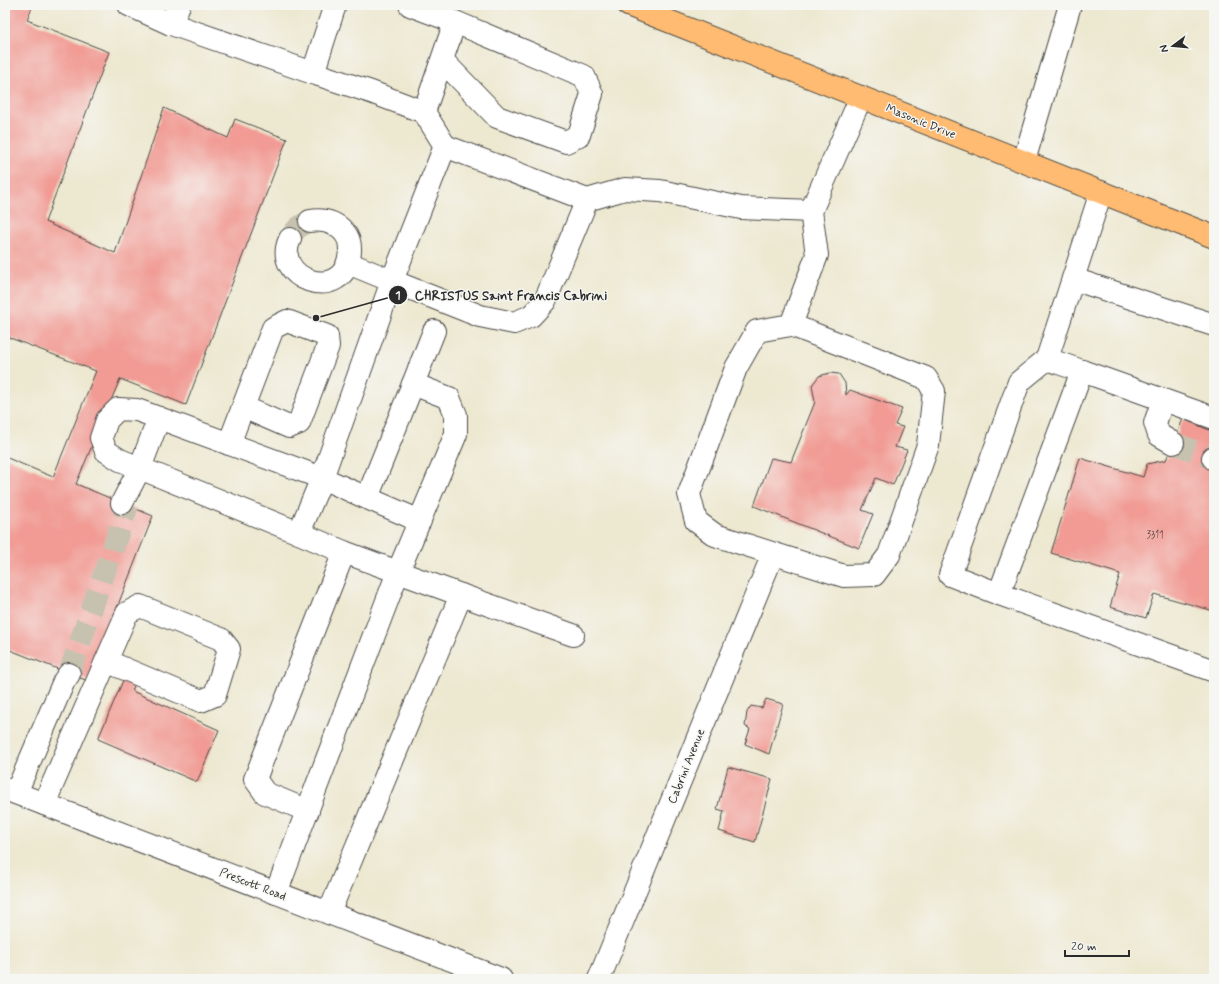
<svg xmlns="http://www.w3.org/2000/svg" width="1219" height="984" font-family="Mynerve,sans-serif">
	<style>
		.building { fill: #f19b94 }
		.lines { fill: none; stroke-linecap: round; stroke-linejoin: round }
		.minor-tunnel { stroke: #c6c2af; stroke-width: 22; stroke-dasharray: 22 11; stroke-linecap: butt }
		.minor-casing { stroke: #484744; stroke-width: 24 }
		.major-casing { stroke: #484744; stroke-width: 24 }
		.minor { stroke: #fff; stroke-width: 22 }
		.major { stroke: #ffbb71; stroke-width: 22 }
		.labels { text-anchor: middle; stroke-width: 3; stroke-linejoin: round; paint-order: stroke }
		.number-label { font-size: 10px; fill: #5c4745 }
		.street-label { font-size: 12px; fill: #2b2b2b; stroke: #f6f6f2 }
		.leader { fill: none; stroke: #2b2b2b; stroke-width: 1.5 }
		.callout-dot { fill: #2b2b2b; stroke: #f6f6f2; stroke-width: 1.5 }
		.mark-label { font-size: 12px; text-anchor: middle; font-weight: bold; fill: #fff }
		.callout-label { font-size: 13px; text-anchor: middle; font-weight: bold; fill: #2b2b2b; stroke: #f6f6f2; stroke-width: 3; stroke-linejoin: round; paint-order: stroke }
	</style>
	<rect width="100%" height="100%" fill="#f6f6f2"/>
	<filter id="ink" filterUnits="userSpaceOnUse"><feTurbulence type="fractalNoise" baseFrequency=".025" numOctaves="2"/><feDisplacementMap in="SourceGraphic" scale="8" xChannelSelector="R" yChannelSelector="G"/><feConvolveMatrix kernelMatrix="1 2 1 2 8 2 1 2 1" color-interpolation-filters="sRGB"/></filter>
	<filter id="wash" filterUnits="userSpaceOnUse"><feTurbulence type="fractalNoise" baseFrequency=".012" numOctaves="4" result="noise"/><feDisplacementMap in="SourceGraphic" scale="16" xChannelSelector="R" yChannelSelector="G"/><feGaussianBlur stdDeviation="0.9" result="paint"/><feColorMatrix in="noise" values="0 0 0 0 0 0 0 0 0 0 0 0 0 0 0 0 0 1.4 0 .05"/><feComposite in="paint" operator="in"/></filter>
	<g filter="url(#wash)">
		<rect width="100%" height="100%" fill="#ede8d0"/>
		<g id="blocks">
			<!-- building -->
			<g class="building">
				<path d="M5,5H33L27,20L109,52L45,222L115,253L164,108L228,138L235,119L287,139L186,405L120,379L76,484L153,516L88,681L5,648V457L53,477L96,371L5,336Z"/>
				<path d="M830,373L839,374L845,383L846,395L850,390L902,409L895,425L903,427L895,447L907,450L893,485L876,478L862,510L873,514L859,548L754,506L771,458L791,462L815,402L812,385L819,376Z"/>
				<path d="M1183,419L1214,432V456L1209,468L1214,470V611L1154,594L1146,618L1110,607L1120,574L1051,553L1080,458L1143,477L1147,464L1166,460Z"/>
				<path d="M124,678L135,683L132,691L219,730L197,782L98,739Z"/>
				<path d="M766,699L783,704L769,754L745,744L750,729L745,726L747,712L751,706L762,708Z"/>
				<path d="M728,767L772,779L755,842L719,831L724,811L717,809Z"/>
			</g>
		</g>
	</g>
	<g filter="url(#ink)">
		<use href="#blocks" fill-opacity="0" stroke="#484744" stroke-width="1"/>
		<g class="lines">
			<!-- minor-tunnel -->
			<g class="minor-tunnel">
				<path d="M290,239C294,230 301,224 310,221"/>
				<path d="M1173,443L1213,458"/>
				<path d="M69,674L128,505"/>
			</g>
			<!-- minor casing -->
			<g class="minor-casing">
				<g id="minor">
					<path d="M129,5L171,24"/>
					<path d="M179,5L171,24L313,73"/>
					<path d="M335,5L313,73L371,92L424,112"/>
					<path d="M410,5L455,22"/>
					<path d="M442,60L497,117L566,142L579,135L592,94L584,76L455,22L424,112L445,146"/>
					<path d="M1024,161L1070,5"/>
					<path d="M587,200L625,189L660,191L741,208L811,211L861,97"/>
					<path d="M290,239C271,278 340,304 349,258C351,249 350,239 344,232C335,222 323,219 310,221"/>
					<path d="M1073,279L1214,325"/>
					<path d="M791,325L926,378L934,391L928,445L889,555L874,575L844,576L715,535L696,521L689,494L736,368L757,331L791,325L817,255L811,211"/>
					<path d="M1082,371L1047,359L1101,192"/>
					<path d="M413,384L367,498L420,521"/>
					<path d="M1163,400L1155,423L1159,435L1173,443"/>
					<path d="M1214,418L1082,371L999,594L1214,671"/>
					<path d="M229,444L273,328L287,321L327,336L328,346L299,423L289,427L243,407"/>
					<path d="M1213,458L1214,459"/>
					<path d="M122,503L140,468L159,418"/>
					<path d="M299,533L120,460L106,451L101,438L107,420L118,409L137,410L322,478L392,281L480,316L514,323L531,316L545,301L587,200L445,146L392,281L348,263"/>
					<path d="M344,552L299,533L322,478L367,498"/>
					<path d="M999,594L950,575L1019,382L1047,359"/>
					<path d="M5,789L501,979"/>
					<path d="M16,793L64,681L69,674"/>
					<path d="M44,804L127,613L140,606L221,639L229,649L215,695L201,701L106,661"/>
					<path d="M308,811L265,793L255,779L344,552L398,572L456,434V415L449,398L413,384L434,331"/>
					<path d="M276,893L398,572L461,595"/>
					<path d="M329,913L461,595L573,635"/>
					<path d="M599,979L773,554"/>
				</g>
			</g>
			<!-- major casing -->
			<g class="major-casing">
				<path id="major" d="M628,5L1214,237"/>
			</g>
			<!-- minor -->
			<use href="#minor" class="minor"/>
			<!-- major -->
			<use href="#major" class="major"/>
		</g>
	</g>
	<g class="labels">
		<!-- number labels -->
		<g class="number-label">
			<text x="1155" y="538">3311</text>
		</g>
		<!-- street labels -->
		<g class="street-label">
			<text transform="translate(921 121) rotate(22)" y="4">Masonic Drive</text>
			<text transform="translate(686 766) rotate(-68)" y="4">Cabrini Avenue</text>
			<text transform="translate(253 884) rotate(21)" y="4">Prescott Road</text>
		</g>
	</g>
	<!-- callouts -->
	<path class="leader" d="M316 318L398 295"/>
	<g class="callout-dot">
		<circle cx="316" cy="318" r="4"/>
		<circle cx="398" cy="295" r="10"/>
	</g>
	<g class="mark-label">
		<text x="398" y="299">1</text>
	</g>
	<g class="callout-label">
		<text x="511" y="300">CHRISTUS Saint Francis Cabrini</text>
	</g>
	<!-- margin -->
	<rect width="1219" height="984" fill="none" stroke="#f6f6f2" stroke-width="20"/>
	<!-- north arrow -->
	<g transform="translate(1173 46) rotate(254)" stroke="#f6f6f2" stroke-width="3" paint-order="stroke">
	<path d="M0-3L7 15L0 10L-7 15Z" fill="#2b2b2b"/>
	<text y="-6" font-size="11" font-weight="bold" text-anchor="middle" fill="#2b2b2b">N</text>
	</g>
	<!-- scale -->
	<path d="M1065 950v6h64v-6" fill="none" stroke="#2b2b2b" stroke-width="2"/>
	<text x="1071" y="950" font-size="12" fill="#2b2b2b" stroke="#f6f6f2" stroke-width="3" paint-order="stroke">20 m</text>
</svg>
